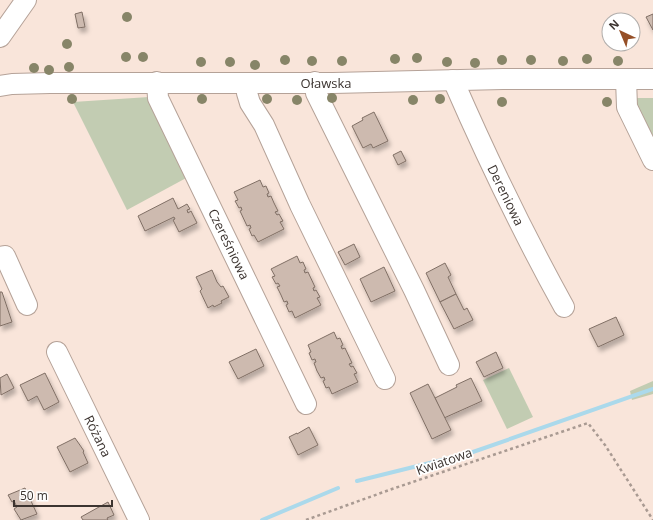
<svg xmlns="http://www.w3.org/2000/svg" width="653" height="520" font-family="'Open Sans',sans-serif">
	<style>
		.green { fill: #c2ccb2 }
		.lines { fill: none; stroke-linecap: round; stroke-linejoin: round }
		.stream { stroke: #abd9eb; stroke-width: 4 }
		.building { fill: #cdbaaf; stroke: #806f65; filter: url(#shadow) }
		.minor-casing { stroke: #b5a298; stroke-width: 22 }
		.path { stroke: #a99a92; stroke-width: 2.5; stroke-dasharray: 3 3; stroke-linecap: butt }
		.minor { stroke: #fff; stroke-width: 20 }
		.tree { fill: #878568 }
		.labels { text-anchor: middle; stroke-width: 3.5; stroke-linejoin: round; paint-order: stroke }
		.street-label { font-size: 13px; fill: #3c3430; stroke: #fff }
	</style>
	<defs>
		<filter id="shadow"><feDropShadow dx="2.5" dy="4.5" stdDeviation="2" flood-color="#0004"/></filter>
	</defs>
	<rect width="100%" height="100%" fill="#f9e5da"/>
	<!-- green -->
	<g class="green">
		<path d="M149,97L188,177L127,210L73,102Z"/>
		<path d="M634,98H653V146Z"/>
		<path d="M509,368L533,417L507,429L483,380Z"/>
		<path d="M653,381V394L632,400L630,391Z"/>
	</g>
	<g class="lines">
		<!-- stream -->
		<g class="stream">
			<path d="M357,481L470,453L653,389"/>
			<path d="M262,520L338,488"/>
		</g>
	</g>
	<!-- building -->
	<g class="building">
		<path d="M82,12L85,27L78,28L75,14Z"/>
		<path d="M653,14V30L646,17Z"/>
		<path d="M374,112L388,141L373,148L371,144L363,148L352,126L363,120L362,118Z"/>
		<path d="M401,151L406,161L398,165L393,155Z"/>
		<path d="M260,180L263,187L266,186L269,193L267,194L268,197L271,196L274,203L278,211L275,212L277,215L279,214L283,221L280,222L284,229L258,242L254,235L252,236L249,229L251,228L250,225L247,226L240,211L242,210L241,207L239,208L235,201L238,200L234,192Z"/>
		<path d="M173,198L178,209L187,204L190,209L187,210L188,213L191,211L197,223L179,232L173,220L175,219L174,217L145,231L138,216Z"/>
		<path d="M354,244L360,257L345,265L338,252Z"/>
		<path d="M297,256L300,263L303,262L306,269L304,270L305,273L308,272L315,287L313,288L314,291L316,290L320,297L317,298L321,305L295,318L292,311L289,312L286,305L288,304L287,301L284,302L281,295L277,287L280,286L278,283L276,284L272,277L275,276L271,269Z"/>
		<path d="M445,263L451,275L448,277L456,294L440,302L426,273Z"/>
		<path d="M384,267L395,291L371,302L360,279Z"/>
		<path d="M212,270L217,282L221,287L223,286L229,297L221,301L222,303L214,307L213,305L208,308L200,291L202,289L196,277Z"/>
		<path d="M0,292H2L12,322L0,326Z"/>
		<path d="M456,294L464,310L467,308L473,320L454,329L440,302Z"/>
		<path d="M616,317L624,335L598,347L589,329Z"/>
		<path d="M334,332L337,339L340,338L343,345L341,346L342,349L345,348L352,363L349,364L351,367L353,366L357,373L354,374L358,382L332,394L329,387L326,388L323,381L325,380L324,377L321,378L317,371L314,363L316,362L315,359L312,360L309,353L311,352L308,345Z"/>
		<path d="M256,349L264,366L238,379L229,362Z"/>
		<path d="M496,352L503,368L484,377L476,362Z"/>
		<path d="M45,373L59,402L44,410L37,396L28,401L20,385Z"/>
		<path d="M7,374L14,388L1,395L0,378Z"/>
		<path d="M471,378L482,401L444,418L435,398L457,387L456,385Z"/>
		<path d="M428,384L451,430L432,439L410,393Z"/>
		<path d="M309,427L318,445L298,455L289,437L297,433V434Z"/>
		<path d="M75,438L84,451L83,452L88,463L70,472L57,447Z"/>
		<path d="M25,488L37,514L21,520L14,509L17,507L14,501L12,502L8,495Z"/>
		<path d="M108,502L114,515L107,518L108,520H83L81,517Z"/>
	</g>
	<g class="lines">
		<!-- minor casing -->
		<g class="minor-casing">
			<g id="minor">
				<path d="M0,37L26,0"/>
				<path d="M626,79L627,107L653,160"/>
				<path d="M453,80C487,158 523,233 564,307"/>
				<path d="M157,82L158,98L306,404"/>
				<path d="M315,82L316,93L414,290L449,365"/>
				<path d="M247,83V93L250,103L264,125L300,205L385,379"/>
				<path d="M0,86L12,84L50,83H333L503,79H653"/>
				<path d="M0,257L5,256L27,305"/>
				<path d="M57,352L139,520"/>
			</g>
		</g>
		<!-- path -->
		<path class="path" d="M306,520L392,489L588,423L605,445L653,520"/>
		<!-- minor -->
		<use href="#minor" class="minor"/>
	</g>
	<!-- trees -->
	<g class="tree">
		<circle cx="127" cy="17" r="5"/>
		<circle cx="67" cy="44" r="5"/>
		<circle cx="126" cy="57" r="5"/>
		<circle cx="143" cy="57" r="5"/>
		<circle cx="417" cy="58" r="5"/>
		<circle cx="395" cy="59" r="5"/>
		<circle cx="587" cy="59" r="5"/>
		<circle cx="285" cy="60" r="5"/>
		<circle cx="502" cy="60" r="5"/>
		<circle cx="531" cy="60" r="5"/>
		<circle cx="312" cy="61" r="5"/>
		<circle cx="342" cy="61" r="5"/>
		<circle cx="563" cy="61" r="5"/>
		<circle cx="618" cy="61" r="5"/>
		<circle cx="201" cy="62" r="5"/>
		<circle cx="230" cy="62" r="5"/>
		<circle cx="447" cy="62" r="5"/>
		<circle cx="475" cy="63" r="5"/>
		<circle cx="255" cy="65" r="5"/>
		<circle cx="69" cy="67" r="5"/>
		<circle cx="34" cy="68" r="5"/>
		<circle cx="49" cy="70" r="5"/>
		<circle cx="332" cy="98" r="5"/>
		<circle cx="72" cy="99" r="5"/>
		<circle cx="202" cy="99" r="5"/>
		<circle cx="267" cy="99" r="5"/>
		<circle cx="440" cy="99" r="5"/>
		<circle cx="297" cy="100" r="5"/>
		<circle cx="413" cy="100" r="5"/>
		<circle cx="502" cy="102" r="5"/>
		<circle cx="607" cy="102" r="5"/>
	</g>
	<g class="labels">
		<!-- street labels -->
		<g class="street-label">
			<text x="326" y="88">Oławska</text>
			<text transform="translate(506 195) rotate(64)" y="5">Dereniowa</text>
			<text transform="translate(229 244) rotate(64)" y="5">Czereśniowa</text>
			<text transform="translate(98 436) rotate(64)" y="5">Różana</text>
			<text transform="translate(444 461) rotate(-19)" y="5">Kwiatowa</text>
		</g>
	</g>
	<!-- north arrow -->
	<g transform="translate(621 32) rotate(316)"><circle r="19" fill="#ffffff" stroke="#b1aeac"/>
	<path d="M0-3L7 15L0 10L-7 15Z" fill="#954f27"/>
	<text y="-6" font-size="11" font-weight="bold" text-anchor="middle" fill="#3c3430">N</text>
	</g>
	<!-- scale -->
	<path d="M14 500v6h98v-6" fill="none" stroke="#3c3430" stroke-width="2"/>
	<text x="20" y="500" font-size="12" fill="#3c3430" stroke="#ffffff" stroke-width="3" paint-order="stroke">50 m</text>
</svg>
